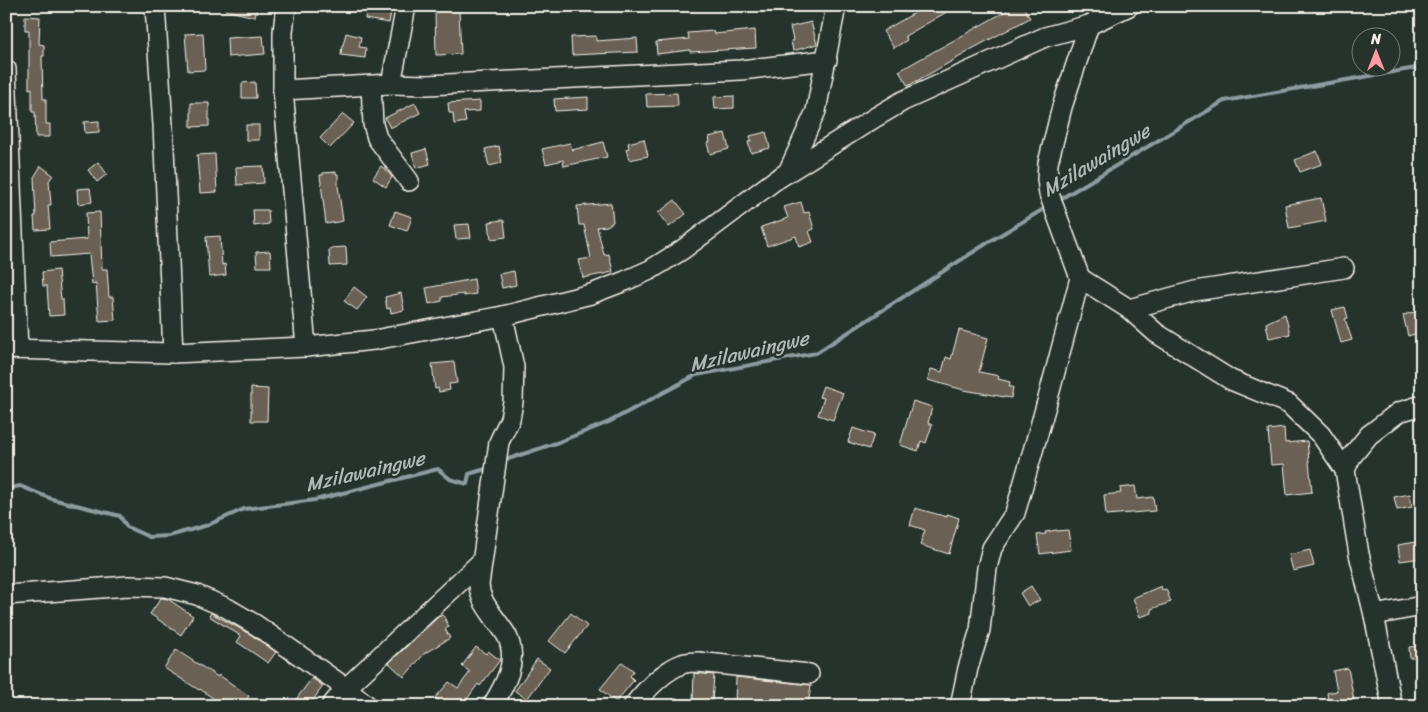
<svg xmlns="http://www.w3.org/2000/svg" width="1428" height="712" font-family="Sriracha,sans-serif">
	<style>
		.lines { fill: none; stroke-linecap: round; stroke-linejoin: round }
		.stream { stroke: #8e9c9f; stroke-width: 4 }
		.building { fill: #6a6153; stroke: #f4f1e8 }
		.minor-casing { stroke: #f4f1e8; stroke-width: 22 }
		.minor { stroke: #26332d; stroke-width: 19 }
		.labels { text-anchor: middle; stroke-width: 5; stroke-linejoin: round; paint-order: stroke }
		.water-label { font-size: 20px; font-style: italic; fill: #b0b9b7; stroke: #26332d }
	</style>
	<rect width="100%" height="100%" fill="#26332d"/>
	<filter id="ink" filterUnits="userSpaceOnUse"><feTurbulence type="fractalNoise" baseFrequency=".02" numOctaves="2"/><feDisplacementMap in="SourceGraphic" scale="10" xChannelSelector="R" yChannelSelector="G"/><feConvolveMatrix kernelMatrix="1 2 1 2 8 2 1 2 1" color-interpolation-filters="sRGB"/></filter>
	<g filter="url(#ink)">
		<g class="lines">
			<!-- stream -->
			<g class="stream">
				<path d="M1419,67L1422,50"/>
				<path d="M1057,201L1224,101L1422,67"/>
				<path d="M502,461L556,443L609,422L696,375L816,353L992,240L1047,207"/>
				<path d="M6,489L20,486L52,499L120,516L127,527L149,537L169,536L208,525L244,509L315,500L438,469L450,479L467,484L469,474L489,468"/>
			</g>
		</g>
		<!-- building -->
		<g class="building">
			<path d="M226,6H257L255,17L225,10Z"/>
			<path d="M367,6H392L389,23L365,19Z"/>
			<path d="M927,6H957L905,36L907,40L894,48L883,31Z"/>
			<path d="M1015,6H1023L1030,18L968,51V52L908,86L899,71Z"/>
			<path d="M451,10L459,11L461,54L436,55L435,11Z"/>
			<path d="M25,16L40,17L39,44L44,45V56H42L43,99H46V124H50V137H36L35,112H32V88L29,89V30H25Z"/>
			<path d="M811,22L817,44L793,51L791,41L793,40L790,27Z"/>
			<path d="M755,30L756,48L690,52V50L657,54L656,42L689,39L688,33L713,31L714,34Z"/>
			<path d="M203,33L205,70L188,71L185,34Z"/>
			<path d="M346,33L361,37L359,47L366,48L365,58L341,55L342,45H343Z"/>
			<path d="M263,36L265,54L228,57L227,38Z"/>
			<path d="M596,36V41L637,38L638,52L572,55L571,37Z"/>
			<path d="M255,82L256,98H242V83Z"/>
			<path d="M677,93L678,106L647,107L646,94Z"/>
			<path d="M734,96V108L715,109L714,97Z"/>
			<path d="M588,97V109L555,111L554,99Z"/>
			<path d="M480,101V111L464,112L466,122L454,124L453,113H449L448,103Z"/>
			<path d="M191,103H209V126L191,127Z"/>
			<path d="M415,103L420,113L390,128L385,118Z"/>
			<path d="M343,114L354,123L330,148L320,138Z"/>
			<path d="M99,121V132L85,133L84,122Z"/>
			<rect x="246" y="125" width="13" height="15"/>
			<path d="M766,132L770,148L751,153L748,142L751,141L750,136Z"/>
			<path d="M725,133L729,149L710,154L707,143L710,142L709,137Z"/>
			<path d="M644,139L648,156L629,160L626,149L629,148L628,143Z"/>
			<path d="M603,142L607,157L564,166L563,160L546,164L542,149L570,143L572,150Z"/>
			<path d="M499,146L502,163L489,166L485,149Z"/>
			<path d="M426,149L430,164L416,168L412,153Z"/>
			<path d="M1317,151L1322,164L1300,172L1295,160Z"/>
			<path d="M215,154L217,192L200,193L197,155Z"/>
			<path d="M98,162L107,174L97,182L88,170Z"/>
			<path d="M41,166L53,175L49,181L51,205H48L50,229L35,230L34,216H36L34,177Z"/>
			<path d="M263,166L264,183L237,185L236,167Z"/>
			<path d="M381,166L387,171L392,177L386,187L373,178Z"/>
			<path d="M336,172V174H338V186L343,221L326,224L320,175H323V173Z"/>
			<path d="M90,188L92,202L78,204L77,189Z"/>
			<path d="M1321,198L1326,221L1289,228L1285,205Z"/>
			<path d="M675,200L686,214L669,227L658,213Z"/>
			<path d="M801,202L804,213L809,212L814,229L809,231L813,242L799,247L796,236L767,246L761,227L788,218L784,207Z"/>
			<path d="M611,203L613,222L607,226L597,227L604,255L609,254L613,272L583,278L579,260L591,258L584,225H579L577,206Z"/>
			<path d="M253,210H268L269,224L254,226Z"/>
			<path d="M395,211L412,217L407,231L390,225Z"/>
			<path d="M100,212L102,269H107L109,297H113L115,320L99,321L96,283L92,284L89,254L51,257L50,242L87,239L86,213Z"/>
			<path d="M502,220L504,221L506,237L491,239L489,222Z"/>
			<path d="M469,224L471,238L456,239L454,225Z"/>
			<path d="M220,236L222,265L225,264L226,275L209,277L206,237Z"/>
			<path d="M346,247L347,265L330,266L329,250H331V248Z"/>
			<path d="M270,251L271,267H257L256,252Z"/>
			<path d="M58,270L61,299H63L64,315L49,316L47,286H43L42,272Z"/>
			<path d="M514,271L516,285L502,288L499,274Z"/>
			<path d="M474,279L476,294L464,296V294L442,297V301L429,304L426,288Z"/>
			<path d="M354,287L367,297L357,310L344,301Z"/>
			<path d="M401,293L404,310L391,313L390,308L387,309L385,297Z"/>
			<path d="M1345,307L1348,318L1345,319L1352,340L1341,343L1332,310Z"/>
			<path d="M1422,310V332L1408,336L1403,315Z"/>
			<path d="M1285,314L1290,334L1269,338L1266,323Z"/>
			<path d="M959,330L988,338L979,372L999,376L998,379L1010,382L1009,387H1013L1011,398L964,390L928,380L931,369L942,372L946,357L951,359Z"/>
			<path d="M454,362L457,383L449,384L450,390L439,392L438,388L435,389L432,364Z"/>
			<path d="M823,386L843,393L833,420L818,415L824,398L819,397Z"/>
			<path d="M251,388L268,389L267,421H251Z"/>
			<path d="M913,401L932,407L928,423L932,425L926,443L921,441L918,451L900,445Z"/>
			<path d="M853,428L874,435L869,449L848,442Z"/>
			<path d="M1284,428L1285,443L1307,441L1312,492L1287,495L1284,464L1271,465L1268,430Z"/>
			<path d="M1135,486L1137,499L1153,497L1155,511L1106,515L1104,495L1121,493L1120,488Z"/>
			<path d="M1410,494L1412,507L1397,510L1394,497Z"/>
			<path d="M915,508L947,517V514L959,518L949,554L920,545L925,530L910,525Z"/>
			<path d="M1057,530V531L1068,530L1071,550L1040,554L1037,535L1046,534L1045,532Z"/>
			<path d="M1422,541V558L1400,561L1398,545Z"/>
			<path d="M1310,550L1314,566L1293,571L1289,555Z"/>
			<path d="M1031,586L1040,600L1028,606L1020,593Z"/>
			<path d="M1161,586L1162,590L1166,589L1171,602L1151,609L1152,613L1140,617L1133,598Z"/>
			<path d="M161,598L168,599L193,616L181,635L150,614Z"/>
			<path d="M211,613L250,634L276,652L268,663L237,642L241,636L209,616Z"/>
			<path d="M571,613L587,626L565,653L549,641Z"/>
			<path d="M443,615L449,627L445,629L450,638L425,653L404,677L389,663L438,617Z"/>
			<path d="M1422,646V658H1410L1409,647Z"/>
			<path d="M476,647L486,654L488,651L500,660L480,686L478,684L462,706H445L435,698L449,682L458,688L470,672L462,666Z"/>
			<path d="M176,650L218,677L219,675L249,696L242,706H224L200,689L199,690L164,668Z"/>
			<path d="M537,659L550,668L527,699L515,691Z"/>
			<path d="M622,662L634,671L630,676L634,680L616,702L600,689Z"/>
			<path d="M1348,668L1355,706H1329L1327,693L1337,691L1333,671Z"/>
			<path d="M694,673L714,675L712,702L693,701Z"/>
			<path d="M736,677L811,685L808,706L735,704Z"/>
			<path d="M312,678L323,686L309,706H291Z"/>
		</g>
		<g class="lines">
			<!-- minor casing -->
			<g class="minor-casing">
				<g id="minor">
					<path d="M155,6L163,125L173,353"/>
					<path d="M6,69L18,349"/>
					<path d="M391,84L427,85L741,70L827,60"/>
					<path d="M371,86L373,124L377,138L409,181"/>
					<path d="M283,90V32L286,6"/>
					<path d="M788,172L816,111L836,6"/>
					<path d="M1080,278L1129,309L1156,333L1231,380L1289,404L1321,435L1345,470"/>
					<path d="M1129,309L1195,291L1344,268"/>
					<path d="M306,347L374,340L503,316L591,294L625,281L650,270L682,250L774,181L876,117L903,101L1045,37L1089,25L1129,6"/>
					<path d="M6,349L173,353L306,347L283,90L391,84L406,6"/>
					<path d="M6,595L128,586L165,587L197,595L227,608L256,625L346,688L368,706"/>
					<path d="M1374,615L1422,606"/>
					<path d="M331,706L346,688L482,561"/>
					<path d="M492,706C505,685 519,661 507,636C503,629 498,623 493,616C486,606 480,598 479,585L499,442L510,419L513,402L514,367L503,316"/>
					<path d="M633,706C646,690 663,671 682,664C687,662 693,662 698,662L809,674"/>
					<path d="M960,706L968,668L980,630L987,568L992,548L1015,513L1047,402L1080,278L1049,194L1047,179L1048,163L1062,107L1089,25"/>
					<path d="M1392,706L1374,615L1359,554L1345,470L1351,457L1369,435L1399,412L1422,405"/>
				</g>
			</g>
			<!-- minor -->
			<use href="#minor" class="minor"/>
		</g>
	</g>
	<g class="labels">
		<!-- water labels -->
		<g class="water-label">
			<text transform="translate(1096 160) rotate(-31)" y="7">Mzilawaingwe</text>
			<text transform="translate(749 351) rotate(-13)" y="7">Mzilawaingwe</text>
			<text transform="translate(365 471) rotate(-13)" y="7">Mzilawaingwe</text>
		</g>
	</g>
	<!-- margin -->
	<rect width="1428" height="712" fill="none" stroke="#26332d" stroke-width="25"/>
	<rect x="12" y="12" width="1403" height="687" fill="none" stroke="#f4f1e8" stroke-width="2" filter="url(#ink)"/>
	<!-- north arrow -->
	<g transform="translate(1376 52)"><circle r="24" fill="#26332d" stroke="#787f78"/>
	<path d="M0-4L9 19L0 12L-9 19Z" fill="#ff9aa2"/>
	<text y="-8" font-size="14" font-weight="bold" text-anchor="middle" fill="#f4f1e8">N</text>
	</g>
</svg>
